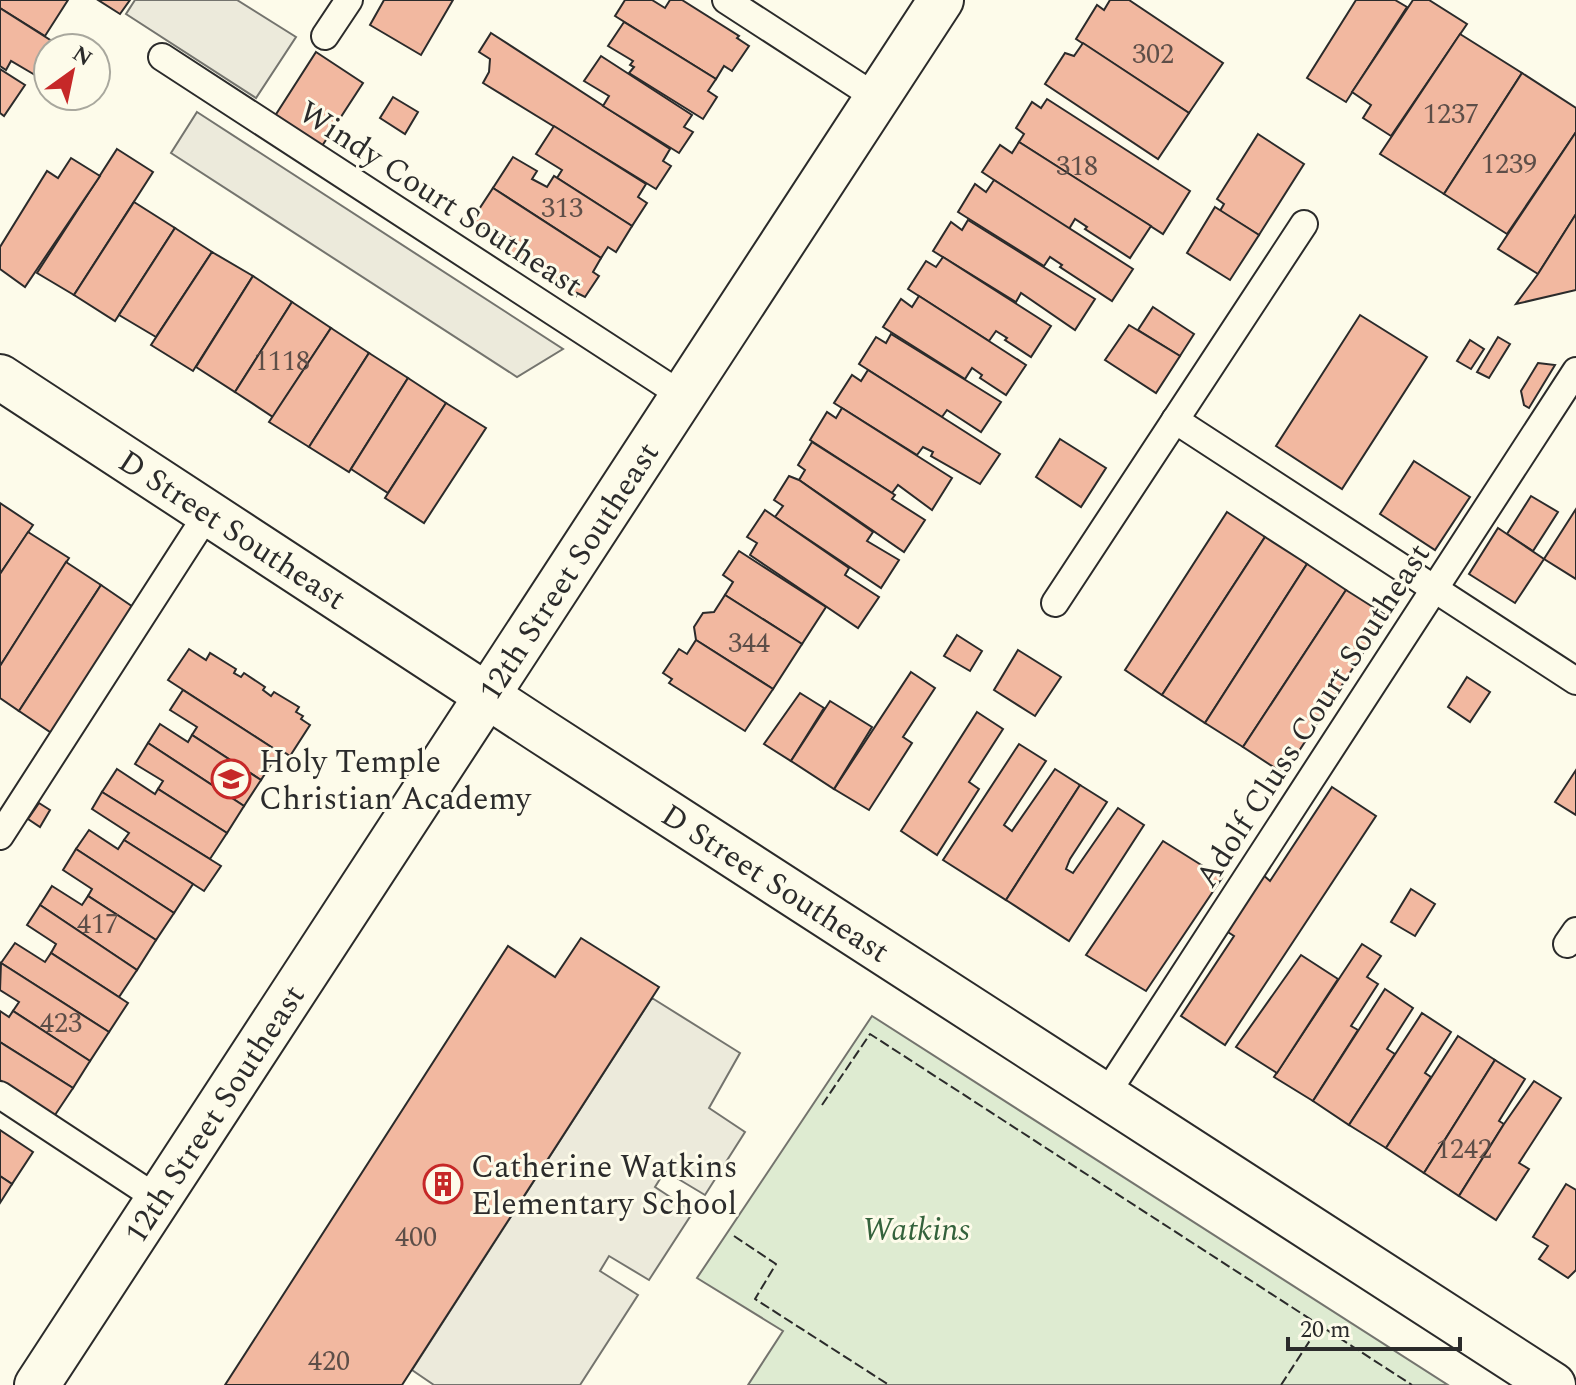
<svg xmlns="http://www.w3.org/2000/svg" width="1576" height="1385" font-family="Spectral,serif">
	<style>
		.green { fill: #deebd1; stroke: #74746e; stroke-width: 2 }
		.parking { fill: #eceadb; stroke: #74746e; stroke-width: 2 }
		.building { fill: #f2b8a0; stroke: #2b2b2b; stroke-width: 2 }
		.lines { fill: none; stroke-linecap: round; stroke-linejoin: round }
		.lane-casing { stroke: #2b2b2b; stroke-width: 30 }
		.street-casing { stroke: #2b2b2b; stroke-width: 48 }
		.lane { stroke: #fdfbea; stroke-width: 26 }
		.street { stroke: #fdfbea; stroke-width: 44 }
		.fence { stroke: #2b2b2b; stroke-width: 2; stroke-dasharray: 10 4; stroke-linecap: butt }
		.labels { text-anchor: middle; stroke-width: 6; stroke-linejoin: round; paint-order: stroke }
		.number-label { font-size: 28px; fill: #5d4e48 }
		.street-label { font-size: 32px; fill: #2b2b2b; stroke: #fdfbea }
		.poi-label { font-size: 32px; fill: #2b2b2b; stroke: #fdfbea; text-anchor: start }
		.park-label { font-size: 32px; font-style: italic; fill: #34623c; stroke: #fdfbea }
	</style>
	<rect width="100%" height="100%" fill="#fdfbea"/>
	<!-- green -->
	<path class="green" d="M872,1016L1448,1385H748L783,1331L697,1278Z"/>
	<!-- parking -->
	<g class="parking">
		<path d="M135,0H237L296,37L256,98L126,14Z"/>
		<path d="M197,112L563,349L517,377L171,153Z"/>
		<path d="M652,998L740,1053L709,1108L745,1132L705,1195L665,1171L655,1187L693,1212L649,1280L609,1256L600,1271L638,1295L580,1385H434L412,1370Z"/>
	</g>
	<!-- building -->
	<g class="building">
		<path d="M0,0H68L45,36L0,8Z"/>
		<path d="M98,0H130L120,14Z"/>
		<path d="M384,0H453L421,55L370,25Z"/>
		<path d="M625,0H652L665,8L670,0H682L739,36L737,38L749,46L732,71L724,66L716,79L615,16Z"/>
		<path d="M1110,0H1129L1223,63L1189,113L1076,39L1097,5L1104,10Z"/>
		<path d="M1356,0H1395L1407,7L1346,102L1307,78Z"/>
		<path d="M1413,0H1429L1467,24L1391,136L1363,118L1371,105L1352,92Z"/>
		<path d="M0,8L55,43L51,48H48V53L35,75L11,61L6,70L0,66Z"/>
		<path d="M624,22L716,79L708,91L717,97L703,119L629,73L634,67L630,65L633,61L608,46Z"/>
		<path d="M491,33L670,149L663,161L671,166L656,189L483,83L489,72L490,59L479,52Z"/>
		<path d="M1460,34L1522,73L1444,194L1380,154Z"/>
		<path d="M1083,43L1189,113L1158,159L1045,84L1065,53L1074,56Z"/>
		<path d="M316,52L363,83L320,149L273,119Z"/>
		<path d="M601,56L692,115L684,127L693,132L679,153L603,106L609,96L584,81Z"/>
		<path d="M0,69L25,85L4,116L0,113Z"/>
		<path d="M1522,73L1576,108V132L1507,234L1444,194Z"/>
		<path d="M393,97L418,112L405,134L380,118Z"/>
		<path d="M1047,99L1190,191L1163,234L1019,142L1024,134L1016,128L1032,102L1041,108Z"/>
		<path d="M554,126L646,184L638,197L647,203L632,226L557,178L562,170L536,154Z"/>
		<path d="M1576,132V214L1538,274L1498,249Z"/>
		<path d="M1258,134L1304,164L1259,235L1220,211L1224,204L1217,199Z"/>
		<path d="M1019,142L1151,226L1130,258L1085,229L1087,227L1075,219L1069,229L982,172L1000,145L1012,153Z"/>
		<path d="M117,149L153,172L74,295L37,273Z"/>
		<path d="M513,157L537,171L532,179L547,187L554,176L632,226L616,252L608,247L601,258L493,188Z"/>
		<path d="M71,158L100,176L25,287L0,269V247L47,171L58,178Z"/>
		<path d="M994,180L1133,269L1112,301L1060,267L1062,265L1050,257L1044,266L958,212L975,184L986,192Z"/>
		<path d="M493,188L601,258L593,272L599,276L585,297L577,293L576,296L505,251L513,239L504,233L500,238L472,220Z"/>
		<path d="M134,202L175,228L115,321L74,295Z"/>
		<path d="M1215,207L1259,235L1230,280L1187,253Z"/>
		<path d="M1576,214V290L1516,304L1538,274Z"/>
		<path d="M968,220L1095,299L1075,330L1021,293L1016,302L933,251L951,222L962,230Z"/>
		<path d="M175,228L212,252L156,337L119,315Z"/>
		<path d="M212,252L253,276L193,371L151,345Z"/>
		<path d="M943,257L1051,326L1031,357L1005,340L1007,338L996,331L989,341L908,289L926,261L936,267Z"/>
		<path d="M253,276L292,302L235,392L196,367Z"/>
		<path d="M919,296L1026,365L1006,395L980,378L982,375L972,368L965,379L883,327L901,299L912,307Z"/>
		<path d="M292,302L331,328L273,417L235,392Z"/>
		<path d="M1153,307L1194,334L1180,356L1138,330Z"/>
		<path d="M1360,315L1427,357L1342,489L1276,446Z"/>
		<path d="M1129,325L1180,356L1156,393L1105,360Z"/>
		<path d="M331,328L369,353L309,447L269,422Z"/>
		<path d="M891,334L1001,402L981,432L947,410L942,417L859,364L876,337L886,343Z"/>
		<path d="M1498,337L1510,344L1489,378L1477,372Z"/>
		<path d="M1470,340L1484,349L1471,369L1457,361Z"/>
		<path d="M369,353L408,378L349,472L309,447Z"/>
		<path d="M1538,363L1555,365L1529,408L1524,405L1521,391Z"/>
		<path d="M868,370L1000,454L980,484L931,456L933,452L923,447L917,455L834,403L852,375L861,381Z"/>
		<path d="M408,378L446,403L388,493L351,469Z"/>
		<path d="M446,403L486,428L424,523L385,498Z"/>
		<path d="M842,408L952,478L932,510L898,485L892,493L810,440L827,412L836,418Z"/>
		<path d="M1060,439L1106,468L1081,507L1036,477Z"/>
		<path d="M812,442L895,495L892,499L925,520L904,552L799,480L805,470L798,465Z"/>
		<path d="M1414,461L1470,497L1435,550L1380,514Z"/>
		<path d="M789,476L799,480L873,532L867,541L899,560L881,588L775,517L783,506L774,500Z"/>
		<path d="M1531,496L1558,512L1533,551L1507,534Z"/>
		<path d="M0,503L33,525L0,574Z"/>
		<path d="M1576,509V579L1544,559Z"/>
		<path d="M765,510L849,568L845,575L879,597L858,628L750,555L757,543L747,537Z"/>
		<path d="M1227,512L1265,537L1162,695L1125,670Z"/>
		<path d="M1498,528L1544,559L1515,603L1469,574Z"/>
		<path d="M28,532L69,558L0,666V574Z"/>
		<path d="M1265,537L1307,564L1205,723L1162,695Z"/>
		<path d="M739,551L826,607L802,644L725,595L733,582L723,575Z"/>
		<path d="M66,562L101,585L19,711L0,698V666Z"/>
		<path d="M1307,564L1346,590L1243,747L1205,723Z"/>
		<path d="M101,585L136,609L53,734L19,711Z"/>
		<path d="M1346,590L1387,616L1284,774L1243,747Z"/>
		<path d="M725,595L802,644L773,689L696,640L694,627L703,613L714,612Z"/>
		<path d="M957,635L982,651L970,671L944,656Z"/>
		<path d="M696,640L773,689L745,731L669,683L672,679L663,673L679,649L687,654Z"/>
		<path d="M189,649L206,660L210,653L236,669L234,673L241,677L244,673L265,687L263,690L271,696L274,692L299,707L296,712L303,716L301,719L310,725L290,756L281,750L279,752L168,680Z"/>
		<path d="M1018,650L1061,677L1035,716L994,690Z"/>
		<path d="M911,672L935,688L903,737L912,743L869,810L834,789Z"/>
		<path d="M1467,677L1490,692L1470,722L1448,707Z"/>
		<path d="M183,690L279,752L261,780L192,735L197,727L170,710Z"/>
		<path d="M800,693L824,708L791,761L764,744Z"/>
		<path d="M830,701L872,727L834,789L791,761Z"/>
		<path d="M977,712L1003,729L969,782L979,789L937,855L901,831Z"/>
		<path d="M160,724L188,742L192,735L261,780L244,806L148,743Z"/>
		<path d="M148,743L244,806L227,833L158,789L163,781L135,764Z"/>
		<path d="M1019,744L1046,761L1004,825L1012,831L1055,769L1080,785L1006,900L943,860Z"/>
		<path d="M117,769L155,794L158,789L227,833L210,859L102,792Z"/>
		<path d="M1576,770V815L1555,802Z"/>
		<path d="M1080,785L1107,802L1070,859L1066,869L1073,873L1118,808L1144,825L1069,941L1006,900Z"/>
		<path d="M1332,787L1376,816L1225,1045L1181,1016L1234,936L1223,929L1261,873L1270,881Z"/>
		<path d="M102,792L221,866L204,891L124,840L129,833L92,809Z"/>
		<path d="M39,803L50,810L40,827L28,819Z"/>
		<path d="M89,830L118,849L124,840L193,884L174,913L76,849Z"/>
		<path d="M1163,841L1222,878L1146,991L1086,955Z"/>
		<path d="M76,849L174,913L156,940L88,896L92,889L63,870Z"/>
		<path d="M52,886L82,905L88,896L156,940L137,970L40,905Z"/>
		<path d="M1411,889L1435,904L1415,936L1391,922Z"/>
		<path d="M40,905L137,970L119,997L51,953L56,944L27,925Z"/>
		<path d="M581,938L659,987L402,1385H225L508,946L555,977Z"/>
		<path d="M15,943L45,962L51,953L128,1003L109,1032L1,963Z"/>
		<path d="M1362,944L1381,956L1367,977L1378,984L1351,1026L1358,1030L1313,1101L1274,1077Z"/>
		<path d="M1301,955L1338,979L1277,1073L1236,1047Z"/>
		<path d="M1,963L109,1032L90,1061L13,1011L19,1002L0,990Z"/>
		<path d="M1385,989L1413,1008L1387,1049L1395,1054L1349,1125L1313,1101Z"/>
		<path d="M0,1011L9,1017L13,1011L90,1061L73,1088L0,1042Z"/>
		<path d="M1422,1013L1451,1032L1425,1073L1431,1077L1386,1148L1349,1125Z"/>
		<path d="M1458,1036L1495,1060L1424,1173L1386,1148Z"/>
		<path d="M0,1042L73,1088L55,1115L0,1080Z"/>
		<path d="M1495,1060L1525,1079L1499,1121L1504,1124L1459,1196L1424,1173Z"/>
		<path d="M1534,1081L1561,1098L1519,1163L1529,1169L1496,1220L1459,1196L1504,1124Z"/>
		<path d="M0,1130L33,1152L12,1184L0,1176Z"/>
		<path d="M0,1176L12,1184L0,1203Z"/>
		<path d="M1566,1184L1576,1190V1270L1568,1278L1539,1259L1548,1246L1533,1237Z"/>
	</g>
	<g class="lines">
		<!-- lane casing -->
		<g class="lane-casing">
			<g id="lane">
				<path d="M726,0L877,98"/>
				<path d="M325,36L349,0"/>
				<path d="M162,57L683,396"/>
				<path d="M1175,420L1576,681"/>
				<path d="M1055,603L1304,224"/>
				<path d="M0,836L208,513"/>
				<path d="M1567,944L1576,931"/>
				<path d="M0,1095L158,1199"/>
				<path d="M1105,1096L1576,371"/>
			</g>
		</g>
		<!-- street casing -->
		<g class="street-casing">
			<g id="street">
				<path id="s1" d="M0,377L541,731L1553,1385"/>
				<path id="s2" d="M37,1385L941,0"/>
			</g>
		</g>
		<!-- lane -->
		<use href="#lane" class="lane"/>
		<!-- street -->
		<use href="#street" class="street"/>
		<!-- fence -->
		<g class="fence">
			<path d="M822,1105L870,1034L1412,1385"/>
			<path d="M734,1236L776,1264L755,1299L889,1385"/>
			<path d="M1281,1385L1320,1325"/>
		</g>
	</g>
	<!-- icons -->
	<defs>
		<g id="school-ring" transform="scale(2)"><circle r="9.5" fill="#fdfbea" stroke="#c62828" stroke-width="1.5"/><path d="M0-5L7-2L0 1L-7-2ZM-4 1L0 2.5L4 1V4Q0 6-4 4Z" fill="#c62828"/></g>
		<g id="building-ring" transform="scale(2)"><circle r="9.5" fill="#fdfbea" stroke="#c62828" stroke-width="1.5"/><path d="M-4-6H4V6H1V3H-1V6H-4ZM-2.5-4.3h1.7v1.8h-1.7ZM.8-4.3h1.7v1.8H.8ZM-2.5-1h1.7V.8h-1.7ZM.8-1h1.7V.8H.8Z" fill="#c62828"/></g>
	</defs>
	<g fill-rule="evenodd">
		<use href="#school-ring" x="231" y="779"/>
		<use href="#building-ring" x="443" y="1184"/>
	</g>
	<g class="labels">
		<!-- number labels -->
		<g class="number-label">
			<text x="1153" y="63">302</text>
			<text x="1451" y="123">1237</text>
			<text x="1509" y="173">1239</text>
			<text x="1077" y="175">318</text>
			<text x="562" y="217">313</text>
			<text x="282" y="370">1118</text>
			<text x="749" y="652">344</text>
			<text x="98" y="933">417</text>
			<text x="61" y="1032">423</text>
			<text x="1464" y="1158">1242</text>
			<text x="416" y="1246">400</text>
			<text x="329" y="1370">420</text>
		</g>
		<!-- street labels -->
		<g class="street-label">
			<text transform="translate(441 198) rotate(33)" y="11">Windy Court Southeast</text>
			<text dy="11" stroke="none"><textPath href="#s1" startOffset="278">D Street Southeast</textPath></text>
			<text dy="11" stroke="none"><textPath href="#s2" startOffset="972">12th Street Southeast</textPath></text>
			<text transform="translate(1312 715) rotate(-57)" y="11">Adolf Cluss Court Southeast</text>
			<text dy="11" stroke="none"><textPath href="#s1" startOffset="926">D Street Southeast</textPath></text>
			<text dy="11" stroke="none"><textPath href="#s2" startOffset="324">12th Street Southeast</textPath></text>
		</g>
		<!-- poi labels -->
		<g class="poi-label">
			<text x="259" y="772">Holy Temple<tspan x="259" dy="37">Christian Academy</tspan></text>
			<text x="471" y="1177">Catherine Watkins<tspan x="471" dy="37">Elementary School</tspan></text>
		</g>
		<!-- park labels -->
		<g class="park-label">
			<text x="916" y="1240">Watkins</text>
		</g>
	</g>
	<!-- north arrow -->
	<g transform="translate(72 72) rotate(33)"><circle r="38" fill="#fdfbea" stroke="#a9a89e" stroke-width="2"/>
	<path d="M0-6L14 30L0 20L-14 30Z" fill="#c62828"/>
	<text y="-12" font-size="22" font-weight="bold" text-anchor="middle" fill="#2b2b2b">N</text>
	</g>
	<!-- scale -->
	<path d="M1288 1337v12h172v-12" fill="none" stroke="#2b2b2b" stroke-width="4"/>
	<text x="1300" y="1337" font-size="24" fill="#2b2b2b" stroke="#fdfbea" stroke-width="6" paint-order="stroke">20 m</text>
</svg>
